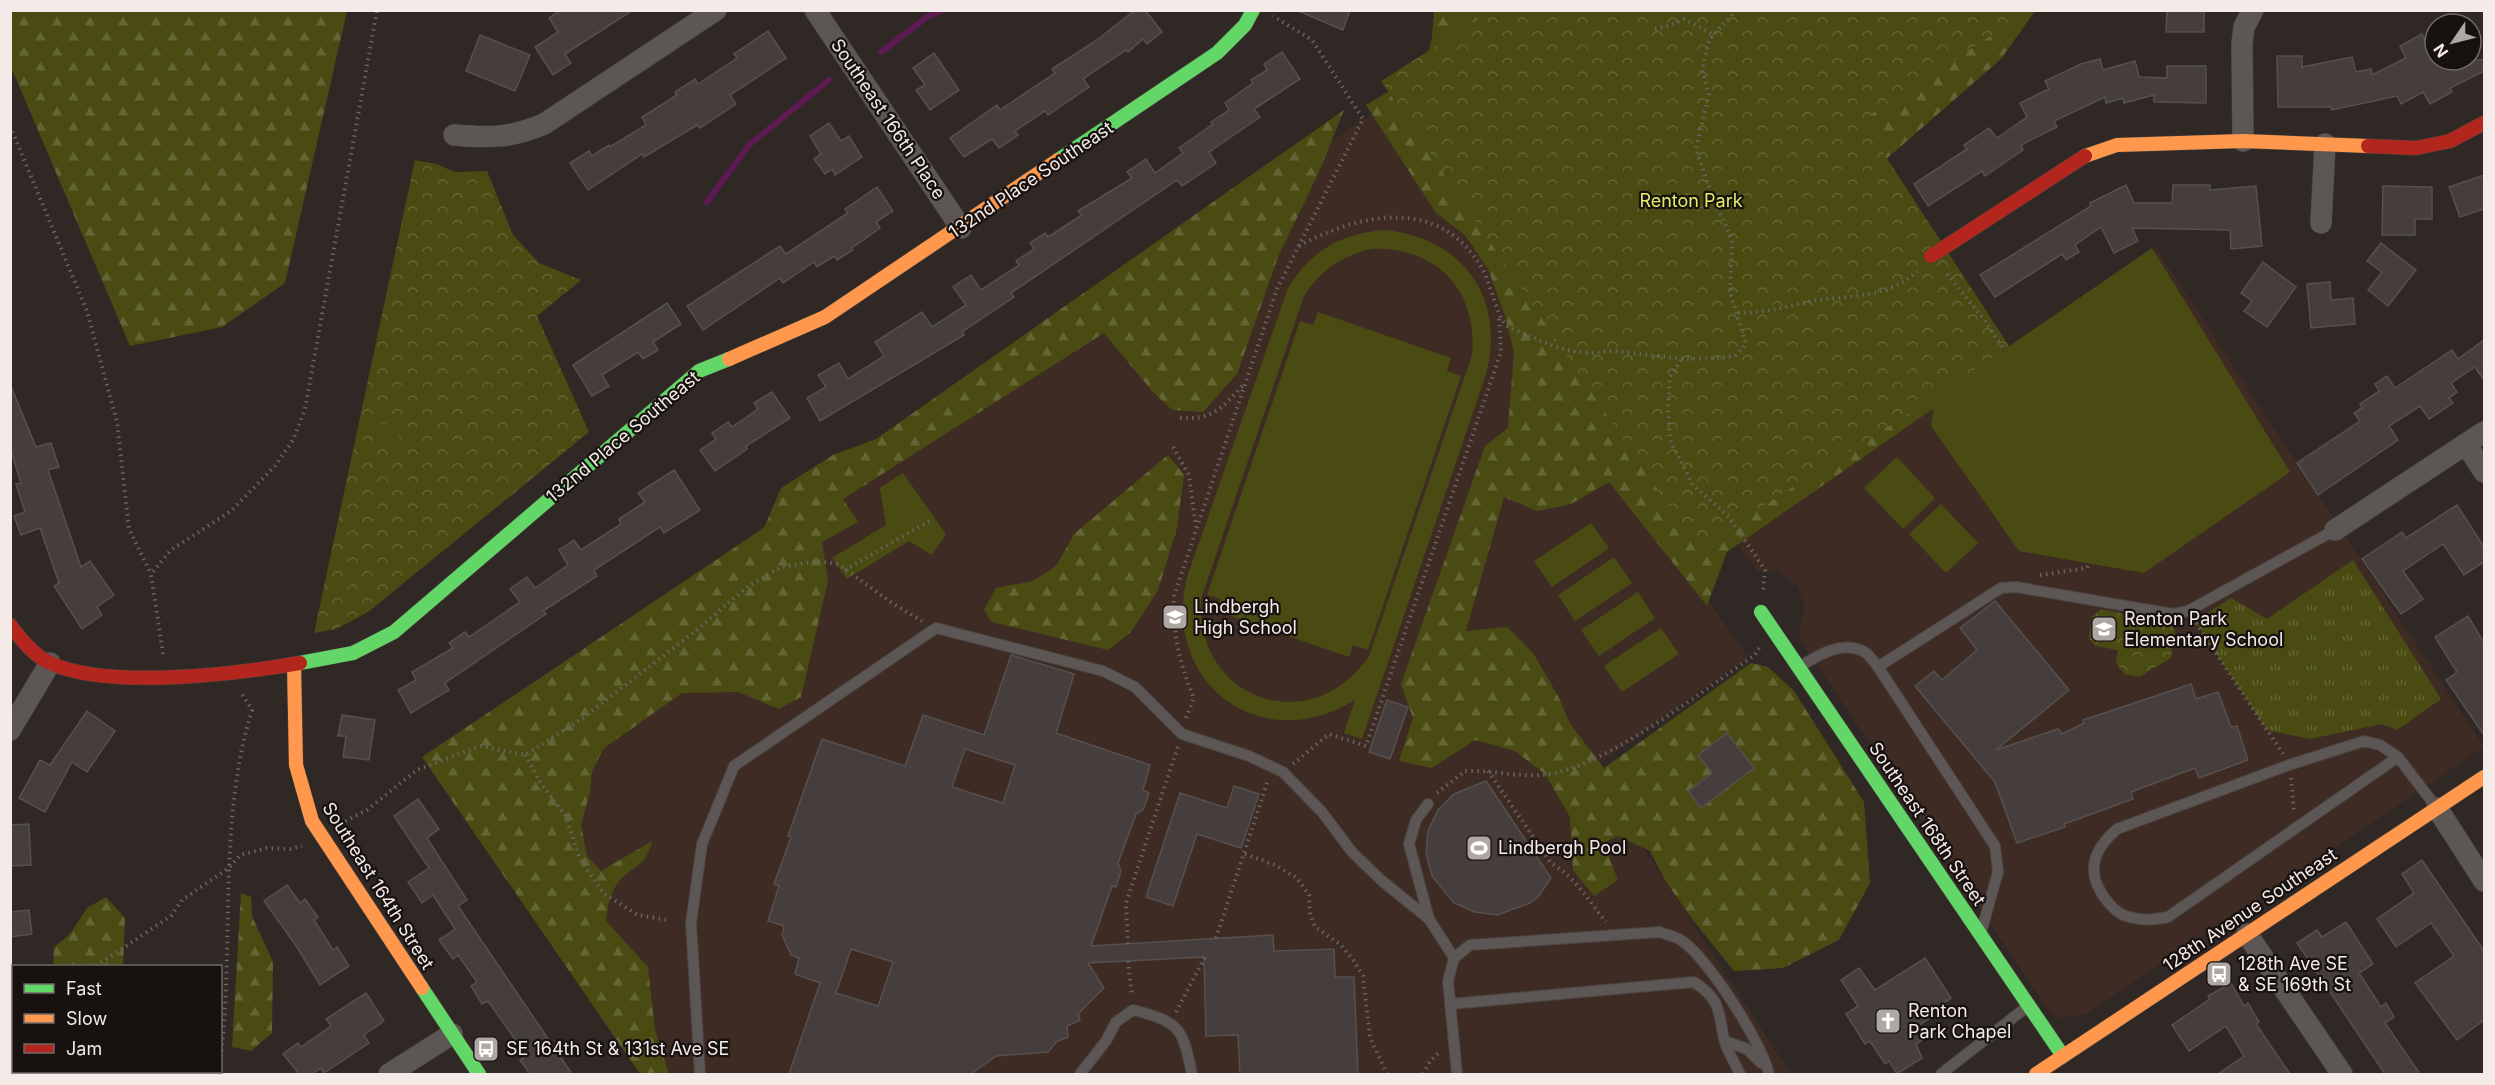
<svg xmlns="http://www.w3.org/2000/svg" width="2495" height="1085" font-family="Inter,sans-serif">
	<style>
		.built { fill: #3e2c24 }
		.grass { fill: url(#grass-tufts) }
		.forest { fill: url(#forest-firs) }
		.park { fill: url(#park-crowns) }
		.pitch { fill: #494b12; fill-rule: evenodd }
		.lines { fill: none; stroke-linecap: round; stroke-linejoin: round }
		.stream { stroke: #5e1b53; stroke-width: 6 }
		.building { fill: #453e3d; stroke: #56504f; stroke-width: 1.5; fill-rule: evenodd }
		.lane-casing { stroke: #4b4542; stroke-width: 12 }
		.street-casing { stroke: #4b4542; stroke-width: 22 }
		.fast-casing { stroke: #4b4542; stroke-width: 15 }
		.slow-casing { stroke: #4b4542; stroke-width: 15 }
		.jam-casing { stroke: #4b4542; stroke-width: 15 }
		.path { stroke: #686461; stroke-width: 4; stroke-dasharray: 1.5 4.5; stroke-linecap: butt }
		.lane { stroke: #5c5754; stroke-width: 10 }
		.street { stroke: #5c5754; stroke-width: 21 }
		.fast { stroke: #63d668; stroke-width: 14 }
		.slow { stroke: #ff974d; stroke-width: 14 }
		.jam { stroke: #b3261e; stroke-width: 14 }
		.labels { text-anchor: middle; stroke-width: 4.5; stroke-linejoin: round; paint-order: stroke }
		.street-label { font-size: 18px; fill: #f4ebe8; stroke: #17110f }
		.park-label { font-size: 18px; fill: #e3ee68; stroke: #17110f }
		.poi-label { font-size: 18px; fill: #f4ebe8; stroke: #17110f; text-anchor: start }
	</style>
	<defs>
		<pattern id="grass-tufts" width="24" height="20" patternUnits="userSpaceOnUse" patternTransform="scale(1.5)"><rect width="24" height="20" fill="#494b12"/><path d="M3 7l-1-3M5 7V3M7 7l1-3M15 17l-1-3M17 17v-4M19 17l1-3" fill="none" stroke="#646534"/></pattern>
		<pattern id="forest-firs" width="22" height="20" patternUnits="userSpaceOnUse" patternTransform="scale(1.5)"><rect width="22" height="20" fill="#494b12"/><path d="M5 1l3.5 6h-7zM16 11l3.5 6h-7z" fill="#646534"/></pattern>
		<pattern id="park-crowns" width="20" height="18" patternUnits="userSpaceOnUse" patternTransform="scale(1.5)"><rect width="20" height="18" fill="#494b12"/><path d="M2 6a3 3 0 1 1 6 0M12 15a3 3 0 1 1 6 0" fill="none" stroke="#646534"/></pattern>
	</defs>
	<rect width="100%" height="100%" fill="#302825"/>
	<!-- built -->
	<g class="built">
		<path d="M1393,99L1692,577L1748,657L1592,769L1791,1074H640L425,756Z"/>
		<path d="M2156,248L2484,747L2088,1013L2076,1017L2071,1015L2060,1018L2049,1011L1801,641L1799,634L1805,607L1797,586L1778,571H1757L1725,529L2003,350Z"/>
	</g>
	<!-- grass -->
	<path class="grass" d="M2353,560L2441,699L2397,730L2382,724L2310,739L2267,730L2195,621L2231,598L2267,619Z"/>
	<!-- forest -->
	<g class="forest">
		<path d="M10,11H347L285,283L222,327L130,346L11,67Z"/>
		<path d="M1434,11H2035L2001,59L1884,161L2006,358L1727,552L1707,606L1609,482L1571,504L1537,511L1504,497L1466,631L1507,627L1533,653L1558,696L1570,724L1604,768L1751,663L1768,667L1794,691L1864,802L1870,883L1839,940L1783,968L1734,971L1692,919L1666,882L1650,851L1618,836L1603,843L1618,880L1594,896L1573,870L1570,817L1545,774L1515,751L1475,740L1432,768L1399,761L1413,718L1401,684L1485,446L1508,428L1514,352L1505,316L1488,269L1465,235L1436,213L1366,105L1425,70L1432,38Z"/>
		<path d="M1344,110L1319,172L1278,257L1237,374L1203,412L1172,410L1152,391L1104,333L843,499L858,522L822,542L828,581L801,697L779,709L738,692L682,693L603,749L592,772L590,792L581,825L587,856L601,871L652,841C646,869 631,865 617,884C609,895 608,908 606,921L648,967L655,1030L669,1074H640L422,757L764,528L781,488L833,455L876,439Z"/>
		<path d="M1168,455L1184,475L1177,528L1158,590L1131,632L1108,650L992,622L984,610L996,588L1033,581L1056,566L1075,533Z"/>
		<path d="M241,893L251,897L252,916L273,962L272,1033L251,1051L232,1047Z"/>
		<path d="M106,897L125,918L123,966H53L54,947L70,934L87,908Z"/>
	</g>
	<!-- park -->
	<g class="park">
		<path d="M1491,11H2029L1862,120L2009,346L1935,397L1697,548L1381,81Z"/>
		<path d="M415,160L436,164L455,172L487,171L513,235L539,263L581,280L537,316L589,432L368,612L336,629L314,633Z"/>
		<path d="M2101,609L2125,614L2133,627L2146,617L2168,621L2175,631L2171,658L2139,677L2124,674L2116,663L2118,650L2095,646L2089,638L2092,617Z"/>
	</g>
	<!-- pitch -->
	<g class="pitch">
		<path d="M1385,230C1463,238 1506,298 1486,374L1362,739L1344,733L1355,700C1261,758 1161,683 1187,577L1288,288C1310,251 1342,233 1385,230ZM1371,249C1436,246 1478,290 1472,355L1369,656C1311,741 1195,700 1201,599L1304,296C1321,270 1341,256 1371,249Z"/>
		<path d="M2152,248L2290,472L2144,573L2019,551L1931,426L1935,397Z"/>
		<path d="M1318,312L1451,358L1447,371L1461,376L1368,650L1353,645L1349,657L1216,611L1220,599L1207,595L1300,321L1313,325Z"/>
		<path d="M375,423L400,425L397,450L373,448Z"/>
		<path d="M1897,457L1935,498L1903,529L1864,488Z"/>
		<path d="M903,473L946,534L932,555L909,541L847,579L832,558L886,525L880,488Z"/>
		<path d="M1941,504L1978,543L1946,573L1909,534Z"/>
		<path d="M1591,523L1609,548L1552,587L1534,561Z"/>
		<path d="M1614,557L1632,583L1575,621L1558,595Z"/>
		<path d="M1638,592L1655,618L1599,656L1581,630Z"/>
		<path d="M1661,628L1679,654L1622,692L1604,666Z"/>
	</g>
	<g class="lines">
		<!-- stream -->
		<g class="stream">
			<path d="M881,52L927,17L942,10"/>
			<path d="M707,202L749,145L829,80"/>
		</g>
	</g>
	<!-- building -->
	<g class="building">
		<path d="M561,10H633L565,54L571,63L553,75L535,47L558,32L549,18Z"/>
		<path d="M1135,10H1145L1162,32L1147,44L1143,39L1128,52L1126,50L1083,79L1089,87L1048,115L1045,111L1015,131L1018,135L999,148L992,139L964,157L950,138L997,105L1000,110L1055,73L1052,69L1097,40Z"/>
		<path d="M1296,10H1350L1343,30Z"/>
		<path d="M2167,10H2204V32H2166Z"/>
		<path d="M768,31L786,58L730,95L736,104L700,128L697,125L644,157L642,154L588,190L570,163L589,151L592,156L609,145L610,147L646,125L642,117L677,95L675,92L695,79L698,84L737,58L734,54Z"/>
		<path d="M2422,34L2435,60H2484V71L2450,88L2452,92L2430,104L2423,92L2401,104L2397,96L2332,110L2331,107H2278L2277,56H2302V67L2352,57L2356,72L2371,69L2372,75L2406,58L2400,46Z"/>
		<path d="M480,35L530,55L515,91L466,71Z"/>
		<path d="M1282,52L1300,79L1254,109L1260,117L1209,152L1216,163L1182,186L1177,180L1011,293L1014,297L962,332L964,335L820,421L807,398L826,387L818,375L839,363L848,379L884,356L875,342L922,312L932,327L966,305L953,287L971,275L981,290L1019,265L1016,261L1034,249L1030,243L1045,233L1048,237L1082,215L1078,211L1132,178L1127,172L1146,159L1155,173L1183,153L1179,148L1213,124L1211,122L1229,110L1225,103L1253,83L1251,80L1267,70L1264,64Z"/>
		<path d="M934,53L959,90L930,110L916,90L925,85L913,68Z"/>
		<path d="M2100,59L2103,70L2135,61L2139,77L2167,78V66H2206V103L2154,102V95L2124,103L2123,98L2106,103L2105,97L2054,121L2057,127L2021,145L2023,150L1985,176L1982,171L1928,206L1914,184L1967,149L1964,145L1989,128L1997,138L2027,117L2020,103L2049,89L2045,81L2081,64Z"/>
		<path d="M829,123L841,141L849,136L862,157L835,175L832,169L825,174L814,159L821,154L810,136Z"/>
		<path d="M2484,175V209L2460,217L2449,187Z"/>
		<path d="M2126,185L2134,203H2172L2173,185H2210V190L2256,186L2262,246L2231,249L2230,230L2132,228L2138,241L2114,253L2101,227L2075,245L2079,252L2066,260L2062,254L1995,297L1980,275L2091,206L2090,203Z"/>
		<path d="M2383,186L2432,187V219H2415V235H2382Z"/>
		<path d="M877,187L893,211L876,222L880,228L852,248L853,250L837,260L834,256L817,267L814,262L783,283L780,278L703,330L687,306L780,246L786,254L848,213L845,209Z"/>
		<path d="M2381,243L2416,270L2388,306L2368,290L2382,272L2367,261Z"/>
		<path d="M2263,262L2296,287L2267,327L2244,311L2252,301L2241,293Z"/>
		<path d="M2330,282L2331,300L2353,298L2355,324L2311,328L2307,284Z"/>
		<path d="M667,303L681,324L653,342L658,350L643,359L638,352L602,375L609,386L592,396L573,365Z"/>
		<path d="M2484,340V380L2475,367L2451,383L2457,392L2449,398L2453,403L2429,419L2420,406L2389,426L2398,440L2318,495L2297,463L2360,421L2354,413L2362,408L2360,404L2379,391L2375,384L2387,376L2395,388L2452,350L2458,359Z"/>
		<path d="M10,384L36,447L51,443L59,467L48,470L81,567L90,561L114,595L97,607L102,615L82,629L54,586L59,583L40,528L21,535L14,516L25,512L16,484L21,483L10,448Z"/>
		<path d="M772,392L790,418L746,446L747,449L715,471L700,450L716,439L712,433L728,422L732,427L758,409L754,403Z"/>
		<path d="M674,470L700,510L664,533L660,527L594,570L597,576L543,611L546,614L445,683L449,690L411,713L398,690L416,680L412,672L453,648L449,643L465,632L469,637L520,602L510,589L527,577L535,588L568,565L559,550L574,540L581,550L621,524L619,519L645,502L638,493Z"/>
		<path d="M2457,505L2484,547V562L2464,575L2443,544L2403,571L2423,599L2401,614L2362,559L2402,532L2406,538Z"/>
		<path d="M1995,601L2069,690L1996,750L2058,729L2062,734L2084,723L2083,720L2191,684L2196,699L2218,692L2231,727L2237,726L2248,760L2199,778L2195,768L2131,792L2133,799L2064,824L2065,827L2017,843L1995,782L1915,686L1934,671L1942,680L1977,650L1960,628Z"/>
		<path d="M2468,616L2484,643V735L2446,680L2457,672L2435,637Z"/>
		<path d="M1011,655L1074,674L1056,733L1150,765L1143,790L1149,793L1143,810L1136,814L1118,863L1121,871L1116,887L1112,886L1091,946L1273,935L1274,951L1334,949L1335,977H1354L1358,1074H1240L1238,1035L1206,1036L1204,957L1088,963L1104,988L1078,1014L1080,1020L1067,1026L1068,1037L1056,1042L1048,1052L996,1056L971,1074H789L820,983L795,974L799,958L791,955L782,935L784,926L768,921L779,886L774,884L791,837L788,836L822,739L905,766L923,715L984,735ZM965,749L1015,765L1003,803L952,787ZM851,949L893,962L878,1006L836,993Z"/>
		<path d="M1387,700L1408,707L1390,759L1369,752Z"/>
		<path d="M87,711L115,731L87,772L72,762L45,812L19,798L40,760L50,765Z"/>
		<path d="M342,715L375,720L369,760L343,757L346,736H338Z"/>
		<path d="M1727,733L1754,768L1701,808L1688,791L1712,773L1698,755Z"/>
		<path d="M1486,781L1551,878L1539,896L1530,903L1497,915L1475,912L1454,903L1432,876L1426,854L1428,831L1438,810L1454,794Z"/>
		<path d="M1234,786L1259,794L1241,848L1197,834L1173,906L1146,897L1180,793L1227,808Z"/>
		<path d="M418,799L439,829L427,838L467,900L458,906L572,1074H530L520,1060L525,1057L514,1038L488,1001L482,1004L471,986L477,982L458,955L453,959L439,940L455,929L433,895L422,903L408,882L429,868L394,816Z"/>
		<path d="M29,824L31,865L10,866V825Z"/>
		<path d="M2422,860L2484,951V1020L2457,1040L2415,983L2454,956L2431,923L2396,947L2377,919L2414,893L2402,874Z"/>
		<path d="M287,885L300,903L305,899L318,917L314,920L333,950L337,947L349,966L320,985L297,947L264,901Z"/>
		<path d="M29,910L32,934L10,937V912Z"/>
		<path d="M2346,922L2373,964L2359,973L2381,1007L2386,1003L2394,1017L2385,1023L2420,1074H2385L2297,943L2317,930L2322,937Z"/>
		<path d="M1925,958L1951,998L1941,1005L1944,1009L1916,1027L1924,1039L1916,1044L1922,1058L1897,1074L1889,1061L1885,1064L1870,1041L1865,1044L1846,1014L1858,1006L1841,980L1859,968L1875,990Z"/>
		<path d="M2231,983L2244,1006L2248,1003L2259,1022L2256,1024L2290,1074H2218L2244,1056L2226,1026L2189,1051L2172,1025L2210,999L2208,996Z"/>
		<path d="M366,993L384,1021L364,1035L369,1043L324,1073L321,1068L312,1074H299L283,1054L298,1043L301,1047L331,1026L326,1019Z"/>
	</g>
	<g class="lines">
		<!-- lane casing -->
		<g class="lane-casing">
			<g id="lane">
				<path d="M1799,667C1818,655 1844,639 1866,653C1870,656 1875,663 1878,667L1995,846L1998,872L1982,929"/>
				<path d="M1878,667L2001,588L2016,587L2173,614L2188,611L2335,530"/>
				<path d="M2398,757L2168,917C2153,920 2141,921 2126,916C2116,913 2108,903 2102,894C2086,869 2095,848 2117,829L2289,765L2364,741L2380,745L2398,757L2437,808"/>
				<path d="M1428,804L1416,820L1409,844L1429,919"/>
				<path d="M1450,1004L1694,982C1721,1000 1718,1010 1724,1039C1727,1051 1735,1063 1740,1074"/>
				<path d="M1725,1041L1747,1049L1761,1063"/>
				<path d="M700,1074L691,923L702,844L734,766L936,628L1103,671L1135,687L1182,734L1249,756L1283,772L1322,812L1352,852L1381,880L1429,919L1454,958"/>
				<path d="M1080,1074L1106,1041L1116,1022L1133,1010C1181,1022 1182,1028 1192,1074"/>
				<path d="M1457,1074L1448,981L1454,958L1470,945L1660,932C1667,935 1675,936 1681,940C1708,958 1762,1043 1769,1074"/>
				<path d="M1941,1074L2028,1006"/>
			</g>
		</g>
		<!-- street casing -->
		<g class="street-casing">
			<g id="street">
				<path d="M815,10L961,228"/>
				<path d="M454,135C490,138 511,138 544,124L716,10"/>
				<path d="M2243,141L2242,44L2244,27L2253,10"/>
				<path d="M2321,223L2325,144"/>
				<path d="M2466,444L2484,472"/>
				<path d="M2335,530L2484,432"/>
				<path d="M10,730L50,663"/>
				<path d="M2437,808L2484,881"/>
				<path d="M2247,934L2342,1074"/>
				<path d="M389,1074L452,1034"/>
			</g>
		</g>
		<!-- fast casing -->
		<g class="fast-casing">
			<g id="fast">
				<path d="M1058,160L1217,53L1245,25L1253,10"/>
				<path d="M1761,612L2063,1056"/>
				<path d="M300,663L353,653L394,632L699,371L729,359"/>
				<path d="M422,988L479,1074"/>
			</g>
		</g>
		<!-- slow casing -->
		<g class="slow-casing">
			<g id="slow">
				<path d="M2085,156L2117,145L2243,141L2368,146"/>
				<path d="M729,359L825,317L1058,160"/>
				<path d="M294,664L296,765L312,821L422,988"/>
				<path d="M2036,1074L2484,777"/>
			</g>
		</g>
		<!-- jam casing -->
		<g class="jam-casing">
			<g id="jam">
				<path d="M2368,146L2416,148L2450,141L2484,123"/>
				<path d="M1931,256L2085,156"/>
				<path d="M10,625C21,639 33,655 50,663C109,690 236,674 300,663"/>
			</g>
		</g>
		<!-- path -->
		<g class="path">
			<path d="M1655,29L1669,26L1684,19L1714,35"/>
			<path d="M10,126L87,311L117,422L129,529L151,574"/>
			<path d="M1299,246C1362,212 1441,196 1483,270C1490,283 1498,317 1505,324C1510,329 1519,331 1525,334C1546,343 1567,353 1590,353C1598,353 1605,351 1613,351C1659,355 1686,363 1735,356L1746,344L1730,292L1732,239L1713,198L1696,149L1709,94L1702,71L1709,40L1736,10"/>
			<path d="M1947,274L1983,318L2004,350"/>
			<path d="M1738,313C1768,313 1784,307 1812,301C1847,295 1890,299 1917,271"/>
			<path d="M1681,360L1670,377L1668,409L1670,440L1693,485L1729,517L1765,570L1763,591"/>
			<path d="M1180,418C1213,420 1222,408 1243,385"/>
			<path d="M1173,447L1189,475L1196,527"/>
			<path d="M845,570L931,520"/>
			<path d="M2040,575L2087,568L2089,564"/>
			<path d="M2196,623L2283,754"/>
			<path d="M163,654L151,574L171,550L231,511L275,466L293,440L305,409L377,10"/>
			<path d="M1186,718L1194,698C1180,665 1172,632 1174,596L1277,289L1363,119L1312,40L1273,16"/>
			<path d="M525,755L542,785L565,815L580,859L604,894L638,915L668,920"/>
			<path d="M1293,764L1329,734L1366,746L1501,352L1499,317"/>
			<path d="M1488,771L1551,863C1575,877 1589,901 1606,922"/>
			<path d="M2291,778L2294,812"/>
			<path d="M1437,793L1465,771C1491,770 1518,777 1543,775C1602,770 1705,689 1755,655L1759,648"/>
			<path d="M340,824L367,810L417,770L480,746L525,755L583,718L698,629L747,587L781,567L817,561L838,564L892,603L922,621"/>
			<path d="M1245,854L1275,865L1297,878L1309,895L1310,913L1315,927L1341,945L1354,961L1363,976L1370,1038L1387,1074"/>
			<path d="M1216,938L1268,780"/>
			<path d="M1128,944L1126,903L1178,746"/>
			<path d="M1128,961L1132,996"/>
			<path d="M96,966L171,916L182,900L230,867L240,855L267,848L290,849L302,846"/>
			<path d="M1176,1012L1205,957"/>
			<path d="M10,1013L14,1012"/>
			<path d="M220,1063C235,947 217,823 252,710L242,694"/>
			<path d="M219,1074L220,1072"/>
			<path d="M1423,1074L1430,1061L1440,1052"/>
		</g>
		<!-- lane -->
		<use href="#lane" class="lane"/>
		<!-- street -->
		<use href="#street" class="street"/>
		<!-- fast -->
		<use href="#fast" class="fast"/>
		<!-- slow -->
		<use href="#slow" class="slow"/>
		<!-- jam -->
		<use href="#jam" class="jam"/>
	</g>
	<!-- icons -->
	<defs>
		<g id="school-square" transform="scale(1.35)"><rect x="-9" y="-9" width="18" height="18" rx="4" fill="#afa7a4" stroke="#17110f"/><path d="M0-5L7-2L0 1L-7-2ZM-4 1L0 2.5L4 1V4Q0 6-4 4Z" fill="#fff"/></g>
		<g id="stadium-square" transform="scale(1.35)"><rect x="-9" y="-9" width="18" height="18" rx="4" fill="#afa7a4" stroke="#17110f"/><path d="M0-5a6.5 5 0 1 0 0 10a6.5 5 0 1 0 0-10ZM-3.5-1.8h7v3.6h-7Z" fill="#fff"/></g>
		<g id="bus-square" transform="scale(1.35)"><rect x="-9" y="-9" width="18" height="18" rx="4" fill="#afa7a4" stroke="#17110f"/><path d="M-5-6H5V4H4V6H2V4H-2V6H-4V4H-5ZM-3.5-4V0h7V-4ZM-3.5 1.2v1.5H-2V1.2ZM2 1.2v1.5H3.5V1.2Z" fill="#fff"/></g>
		<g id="church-square" transform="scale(1.35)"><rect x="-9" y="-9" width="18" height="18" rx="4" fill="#afa7a4" stroke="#17110f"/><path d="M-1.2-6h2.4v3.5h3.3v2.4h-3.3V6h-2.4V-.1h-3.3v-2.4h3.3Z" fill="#fff"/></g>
	</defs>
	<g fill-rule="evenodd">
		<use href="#school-square" x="1175" y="617"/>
		<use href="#school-square" x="2104" y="629"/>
		<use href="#stadium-square" x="1479" y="848"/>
		<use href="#bus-square" x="2219" y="974"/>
		<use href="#church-square" x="1888" y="1021"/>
		<use href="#bus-square" x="486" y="1049"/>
	</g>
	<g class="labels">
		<!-- street labels -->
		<g class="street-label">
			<text transform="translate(888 119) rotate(56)" y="6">Southeast 166th Place</text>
			<text transform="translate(1031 180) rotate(-34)" y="6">132nd Place Southeast</text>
			<text transform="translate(623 437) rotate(-40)" y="6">132nd Place Southeast</text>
			<text transform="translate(1927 824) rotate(56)" y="6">Southeast 168th Street</text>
			<text transform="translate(378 886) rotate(58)" y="6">Southeast 164th Street</text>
			<text transform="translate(2250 910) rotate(-34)" y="6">128th Avenue Southeast</text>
		</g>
		<!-- park labels -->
		<g class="park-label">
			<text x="1691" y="207">Renton Park</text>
		</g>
		<!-- poi labels -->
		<g class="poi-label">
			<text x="1194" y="613">Lindbergh<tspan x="1194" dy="21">High School</tspan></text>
			<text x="2124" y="625">Renton Park<tspan x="2124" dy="21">Elementary School</tspan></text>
			<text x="1498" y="854">Lindbergh Pool</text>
			<text x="2238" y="970">128th Ave SE<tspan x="2238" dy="21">&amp; SE 169th St</tspan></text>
			<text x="1908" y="1017">Renton<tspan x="1908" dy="21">Park Chapel</tspan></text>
			<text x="506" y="1055">SE 164th St &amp; 131st Ave SE</text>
		</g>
	</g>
	<!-- border -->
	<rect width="2495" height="1085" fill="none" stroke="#f4ebe8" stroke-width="24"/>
	<!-- legend -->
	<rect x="12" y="965" width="210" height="108" fill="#17110f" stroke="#6f6866" stroke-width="1.5"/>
	<rect x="24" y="984" width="30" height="9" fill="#63d668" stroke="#6f6866" stroke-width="1.5"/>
	<text x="66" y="995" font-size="18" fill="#f4ebe8">Fast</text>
	<rect x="24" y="1014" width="30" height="9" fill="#ff974d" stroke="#6f6866" stroke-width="1.5"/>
	<text x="66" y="1025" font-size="18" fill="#f4ebe8">Slow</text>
	<rect x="24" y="1044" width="30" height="9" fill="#b3261e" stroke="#6f6866" stroke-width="1.5"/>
	<text x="66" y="1055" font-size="18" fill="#f4ebe8">Jam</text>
	<!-- north arrow -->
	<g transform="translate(2453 42) rotate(235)"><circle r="28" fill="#17110f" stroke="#6f6866" stroke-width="1.5"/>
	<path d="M0-4.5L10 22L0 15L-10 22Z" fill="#afa7a4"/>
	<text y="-9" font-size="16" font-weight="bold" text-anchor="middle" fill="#f4ebe8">N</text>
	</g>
</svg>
